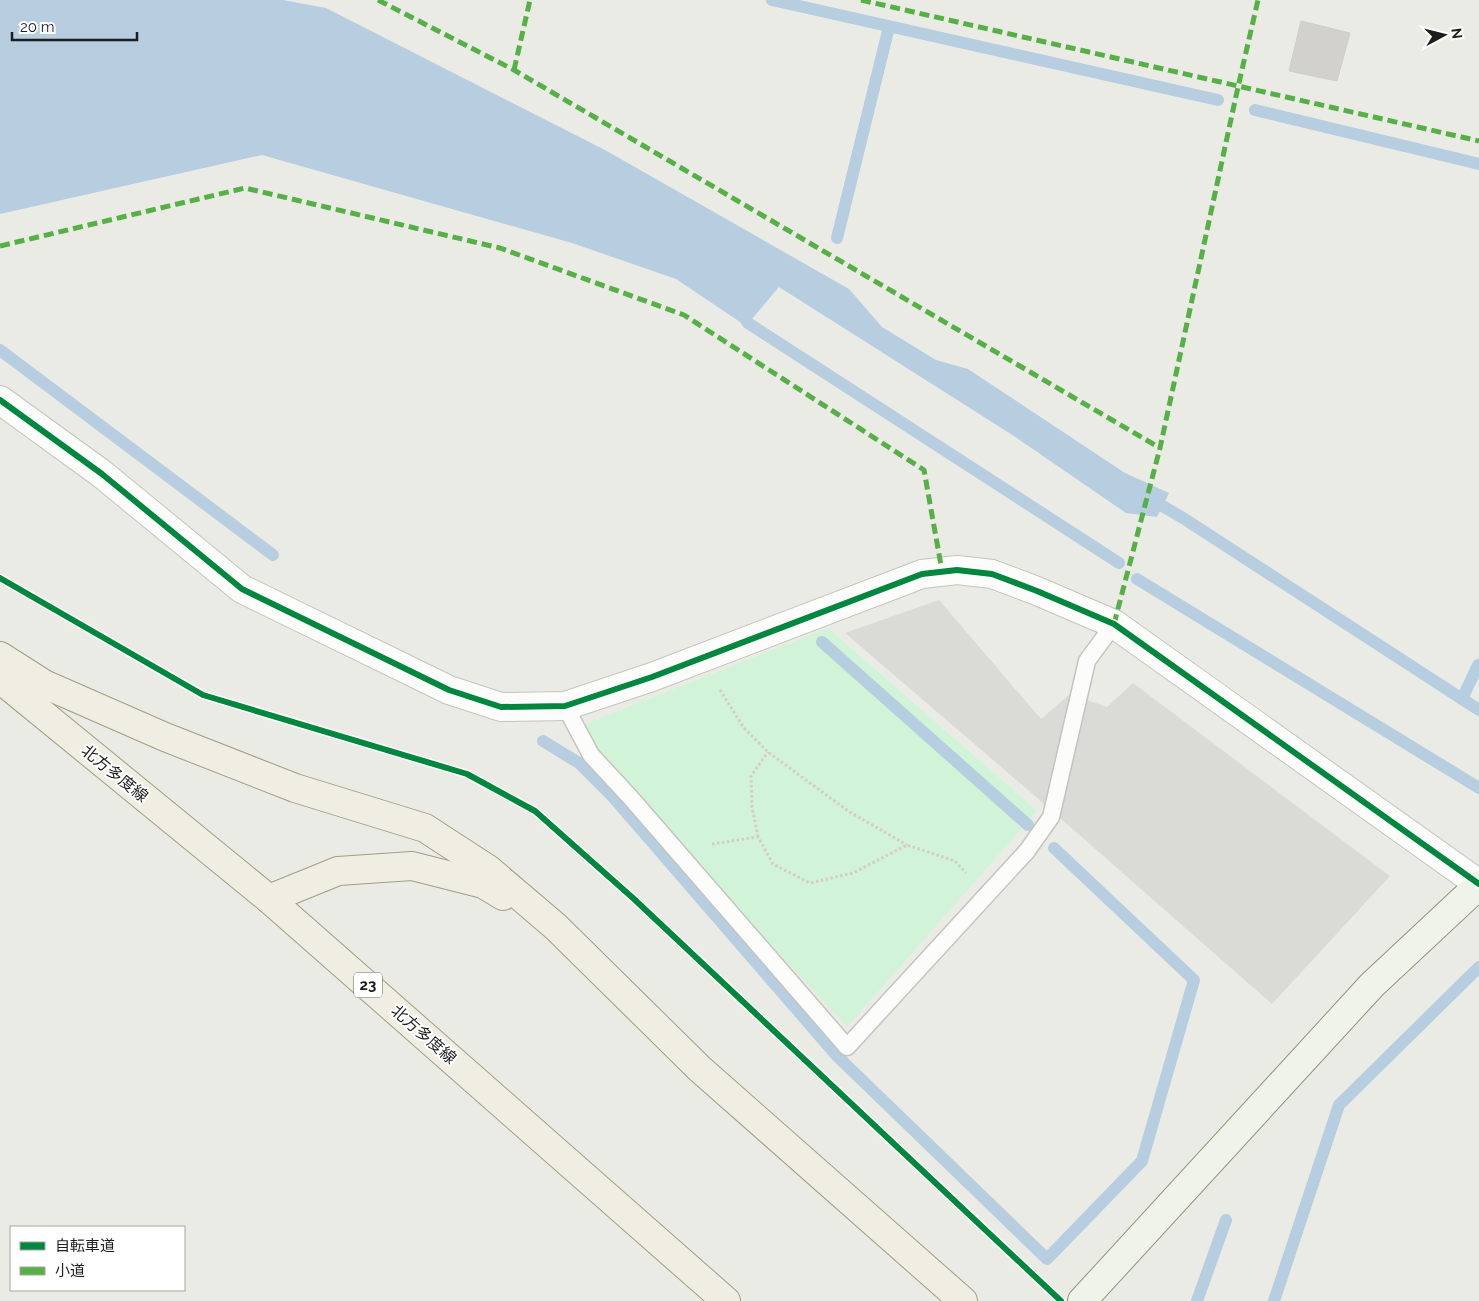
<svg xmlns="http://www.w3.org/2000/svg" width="1479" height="1301" font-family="Raleway,'Noto Sans JP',sans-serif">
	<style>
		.park { fill: #d1f4d9 }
		.parking { fill: #dadad7 }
		.water { fill: #b6cee0 }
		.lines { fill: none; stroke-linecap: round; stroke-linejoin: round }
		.stream { stroke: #b6cee0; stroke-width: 12 }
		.building { fill: #d2d1cc; stroke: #cecdc6 }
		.lane-casing { stroke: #c4c4c1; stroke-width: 19 }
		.street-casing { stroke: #c4c4c1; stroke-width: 30 }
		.secondary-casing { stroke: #8e967c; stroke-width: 30 }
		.primary-casing { stroke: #a19e81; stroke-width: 30 }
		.path { stroke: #d7cbc5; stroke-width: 3; stroke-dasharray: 2.5 2.5; stroke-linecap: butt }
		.lane { stroke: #fcfcfb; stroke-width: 16 }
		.street { stroke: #fcfcfb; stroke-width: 28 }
		.secondary { stroke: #f0f3e9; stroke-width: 28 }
		.primary { stroke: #f0eee3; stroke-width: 28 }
		.quiet { stroke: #55b145; stroke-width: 5; stroke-dasharray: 10 5; stroke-linecap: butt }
		.cycleway-casing { stroke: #fff; stroke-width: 9 }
		.cycleway { stroke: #00873e; stroke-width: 6 }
		.labels { text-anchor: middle; stroke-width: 4; stroke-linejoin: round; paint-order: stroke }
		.shield { fill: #fff; stroke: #616161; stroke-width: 1 }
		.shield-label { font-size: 15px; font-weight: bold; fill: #1d1d1d }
		.street-label { font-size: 16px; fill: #1d1d1d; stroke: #fff }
	</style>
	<rect width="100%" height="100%" fill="#ebebe5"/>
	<!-- park -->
	<path class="park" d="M828,628L1037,811L847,1027L596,754L580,726Z"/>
	<!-- parking -->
	<path class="parking" d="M939,600L1041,719L1070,694L1107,707L1133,683L1390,876L1272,1004L1035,796L845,633Z"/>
	<!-- water -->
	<path class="water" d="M0,0H283L326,8L605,150L849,289L882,327L936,360L968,369L1125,473L1169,493L1157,517L1126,513L1014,436L779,287L746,326L676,279L572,243L262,155L0,214Z"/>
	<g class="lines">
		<!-- stream -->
		<g class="stream">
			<path d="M772,0L1218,100"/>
			<path d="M1255,110L1479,164"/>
			<path d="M837,238L889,27"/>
			<path d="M739,310L748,323L1119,563"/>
			<path d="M0,350L273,555"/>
			<path d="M1149,498L1183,518L1479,710"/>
			<path d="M1137,579L1479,788"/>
			<path d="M822,642L1028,825"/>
			<path d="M1462,699L1478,665"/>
			<path d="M543,741L579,763L614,798L837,1056L1047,1259L1142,1161L1194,980L1054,848"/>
			<path d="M1197,1301L1226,1220"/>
			<path d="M1274,1301L1339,1105L1479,967"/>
		</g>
	</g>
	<!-- building -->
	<path class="building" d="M1301,21L1350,33L1337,81L1289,71Z"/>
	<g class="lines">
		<!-- lane casing -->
		<g class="lane-casing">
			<path id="lane" d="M565,706L591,755L630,797L847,1047L1027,851L1051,817L1087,661L1114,624"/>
		</g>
		<!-- street casing -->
		<g class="street-casing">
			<path id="street" d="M0,400L102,474L242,589L449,690L501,707L565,706L652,677L922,574L957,570L992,574L1037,591L1114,624L1479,884"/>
		</g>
		<!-- secondary casing -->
		<g class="secondary-casing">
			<path id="secondary" d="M1082,1301L1372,985L1479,885"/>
		</g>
		<!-- primary casing -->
		<g class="primary-casing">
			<g id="primary">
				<path d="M0,656L44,684L165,737L295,788L425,828L488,869L556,927L700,1069L963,1301"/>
				<path d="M0,679L269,899L726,1301"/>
				<path d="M269,899L338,871L412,866L483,884L503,896"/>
			</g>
		</g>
		<!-- path -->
		<g class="path">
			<path d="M0,578L203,695L467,774L535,811L634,899L1038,1280"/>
			<path d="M720,690L744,728L768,752L848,811L907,845"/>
			<path d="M758,837L752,807L751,776L768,752"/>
			<path d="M712,844L758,837L773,864L810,883L853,873L907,845L955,861L966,873"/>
		</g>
		<!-- lane -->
		<use href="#lane" class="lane"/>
		<!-- street -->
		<use href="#street" class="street"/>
		<!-- secondary -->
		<use href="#secondary" class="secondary"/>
		<!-- primary -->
		<use href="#primary" class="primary"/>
		<!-- quiet -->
		<g class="quiet">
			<path d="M378,0L514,70L1160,448"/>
			<path d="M861,0L1479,141"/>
			<path d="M514,70L530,0"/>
			<path d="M0,246L245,188L500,248L684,315L924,470L942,571"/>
			<path d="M1114,624L1160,448L1238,87L1258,0"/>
		</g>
		<!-- cycleway casing -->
		<g class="cycleway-casing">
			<g id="cycleway">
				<path d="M0,400L102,474L242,589L449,690L501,707L565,706L652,677L922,574L957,570L992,574L1037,591L1114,624L1479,884"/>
				<path d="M0,578L203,695L467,774L535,811L634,899L1061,1301"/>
			</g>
		</g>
		<!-- cycleway -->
		<use href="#cycleway" class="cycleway"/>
	</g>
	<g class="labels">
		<!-- shield labels -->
		<rect class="shield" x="354" y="972.5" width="28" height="25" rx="4"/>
		<g class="shield-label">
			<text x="368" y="990">23</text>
		</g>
		<!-- street labels -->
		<g class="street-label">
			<text transform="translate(115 773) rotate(39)" y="6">北方多度線</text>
			<text transform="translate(424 1034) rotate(41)" y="6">北方多度線</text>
		</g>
	</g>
	<!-- legend -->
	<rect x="10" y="1226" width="175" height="65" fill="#ffffff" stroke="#a5a5a5"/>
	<rect x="20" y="1242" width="25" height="8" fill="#00873e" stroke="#a5a5a5"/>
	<text x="55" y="1251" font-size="15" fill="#1d1d1d">自転車道</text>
	<rect x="20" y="1267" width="25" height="8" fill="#55b145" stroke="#a5a5a5"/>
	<text x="55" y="1276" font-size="15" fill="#1d1d1d">小道</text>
	<!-- north arrow -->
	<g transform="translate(1444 35) rotate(83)" stroke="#ffffff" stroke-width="4" paint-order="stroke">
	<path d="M0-4L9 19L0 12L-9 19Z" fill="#1d1d1d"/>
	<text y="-8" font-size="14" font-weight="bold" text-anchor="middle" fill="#1d1d1d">N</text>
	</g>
	<!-- scale -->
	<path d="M12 32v8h125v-8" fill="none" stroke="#1d1d1d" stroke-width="2.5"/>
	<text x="20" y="32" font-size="15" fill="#1d1d1d" stroke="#ffffff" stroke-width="4" paint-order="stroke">20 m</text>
</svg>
